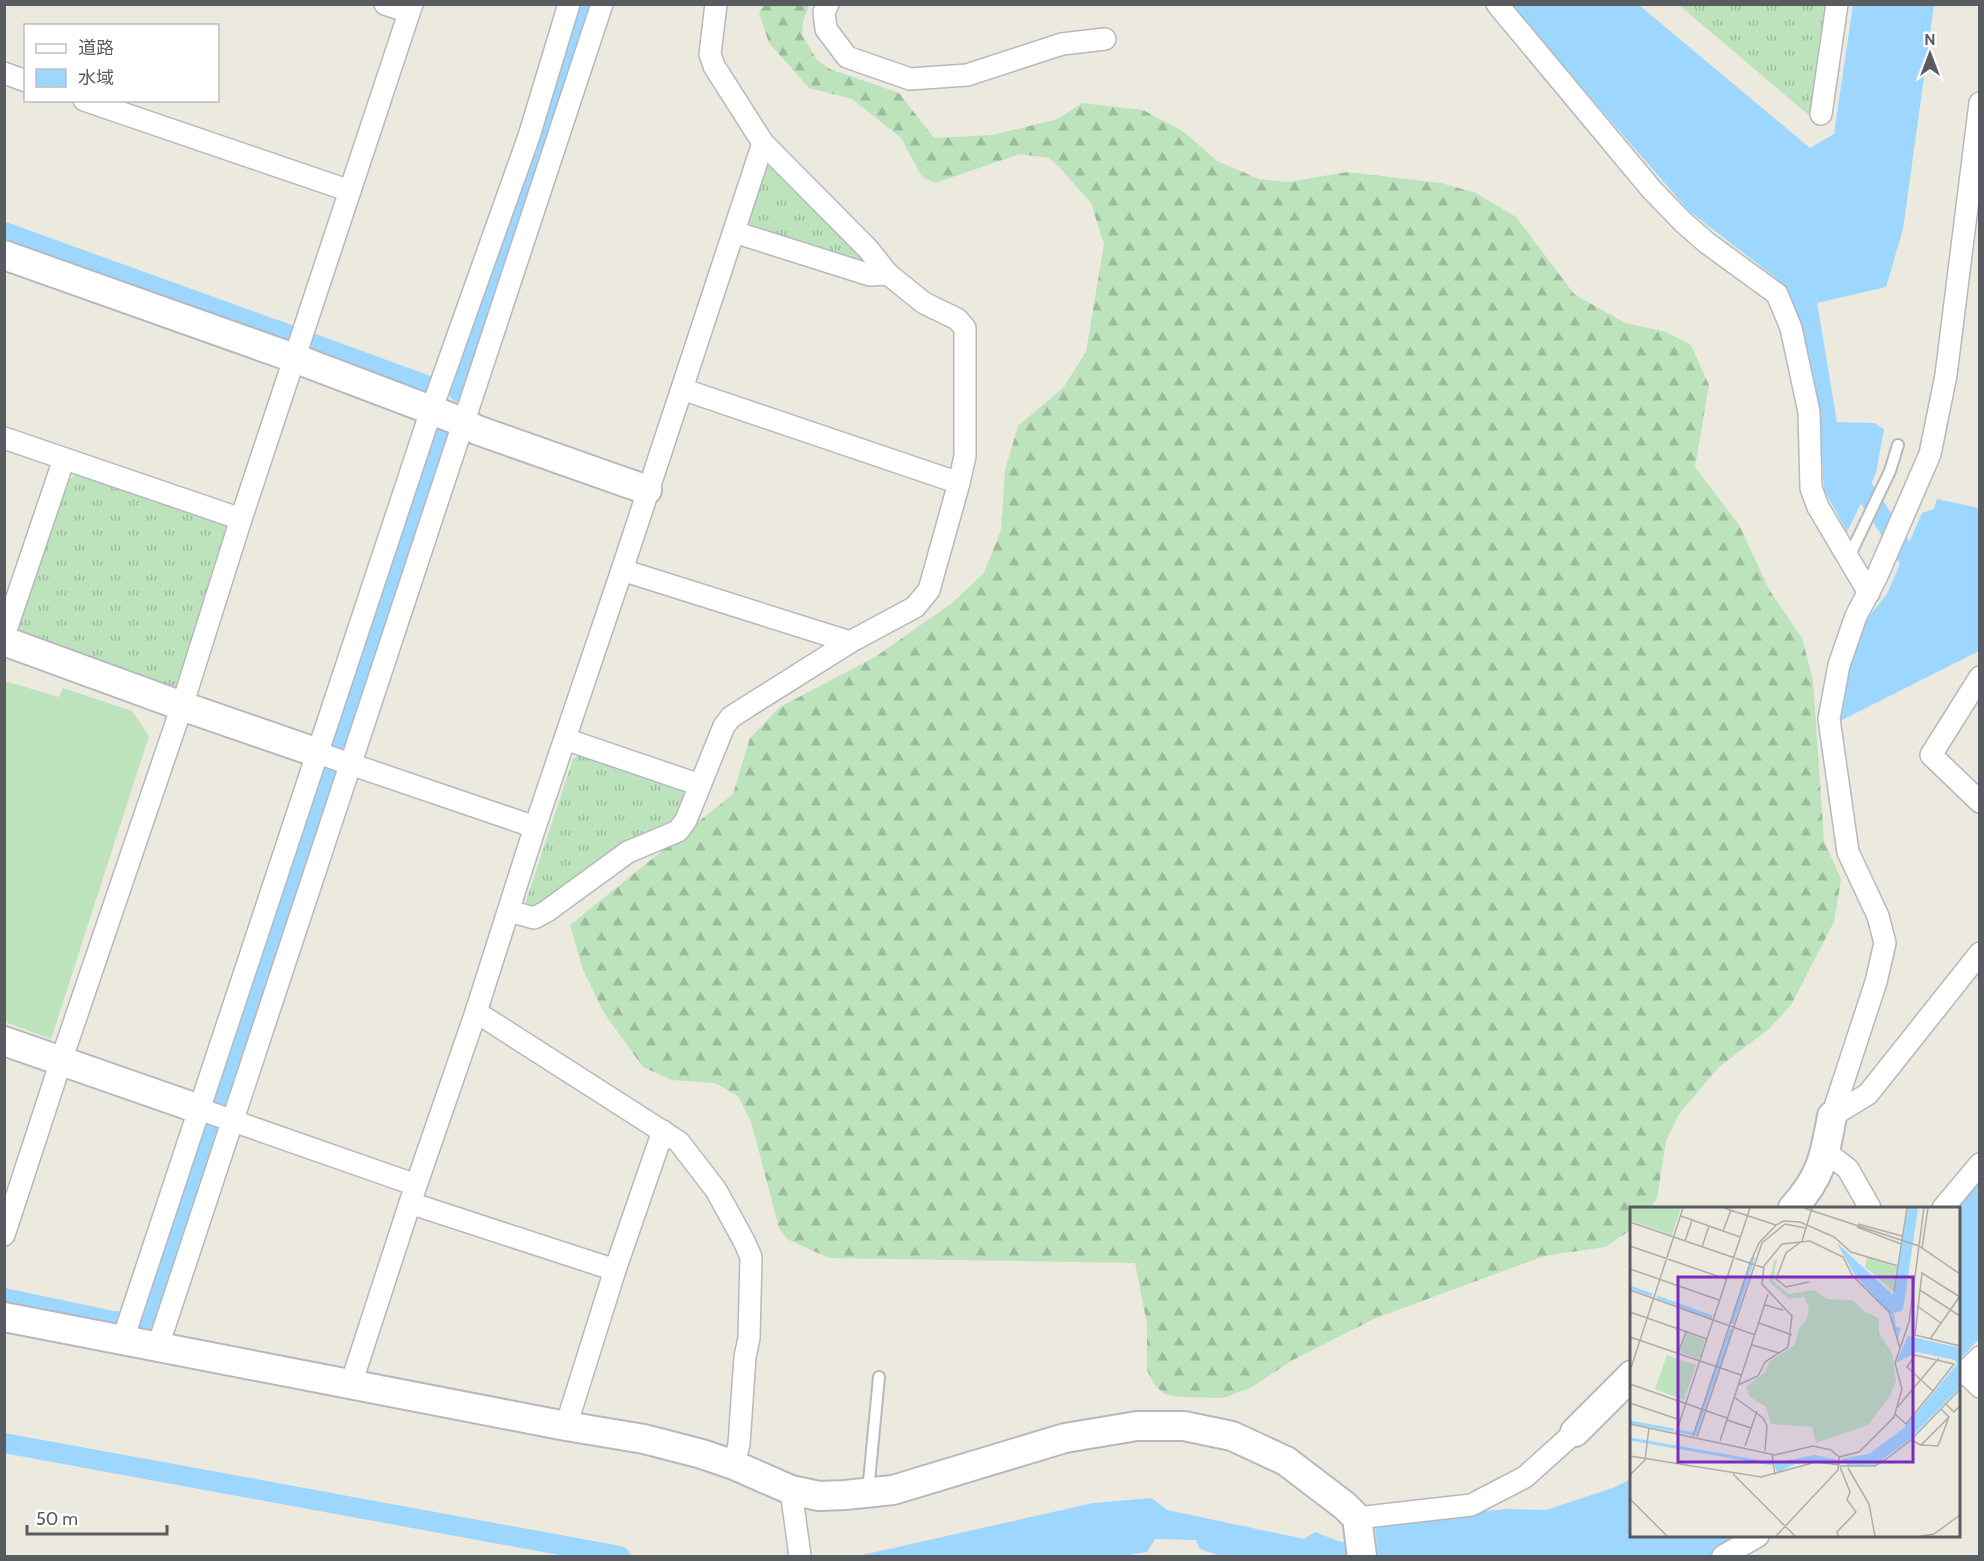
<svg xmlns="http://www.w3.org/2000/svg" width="1984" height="1561" font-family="Cabin,'Noto Sans JP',sans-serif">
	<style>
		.grass { fill: url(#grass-tufts) }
		.forest { fill: url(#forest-firs) }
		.pitch { fill: #bde3bc }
		.water { fill: #9dd6fe }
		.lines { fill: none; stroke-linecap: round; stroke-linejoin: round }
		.canal { stroke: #9dd6fe; stroke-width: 20 }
		.lane-casing { stroke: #b5b8bd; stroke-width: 14 }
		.street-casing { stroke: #b5b8bd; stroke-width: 24 }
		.secondary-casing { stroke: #b5b9bf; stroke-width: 32 }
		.lane { stroke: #fff; stroke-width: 10 }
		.street { stroke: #fff; stroke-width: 21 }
		.secondary { stroke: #fff; stroke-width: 28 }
		.inset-river { fill: none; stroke: #9dd6fe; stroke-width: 3 }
		.inset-road { fill: none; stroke: #adada9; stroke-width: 1.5 }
		.view { fill: #7b2cbf; fill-opacity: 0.15; stroke: #7b2cbf; stroke-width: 3 }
		.inset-edge { fill: none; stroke: #585c61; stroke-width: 3 }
	</style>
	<defs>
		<pattern id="grass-tufts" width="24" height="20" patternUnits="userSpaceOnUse" patternTransform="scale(1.5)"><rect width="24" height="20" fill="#bde3bc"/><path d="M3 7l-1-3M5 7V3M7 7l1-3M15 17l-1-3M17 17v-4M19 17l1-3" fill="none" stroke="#9cbb9c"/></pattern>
		<pattern id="forest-firs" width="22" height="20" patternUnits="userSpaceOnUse" patternTransform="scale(1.5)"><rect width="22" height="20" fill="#bde3bc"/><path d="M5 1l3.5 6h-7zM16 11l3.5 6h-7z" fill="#9cbb9c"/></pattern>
	</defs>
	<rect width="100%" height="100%" fill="#ece9df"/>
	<!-- grass -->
	<g class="grass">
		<path d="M1679,5H1830L1811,117Z"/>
		<path d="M770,164L866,256L859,265L747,224L766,168Z"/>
		<path d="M79,471L224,519L231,529L177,686L170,689L19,633V626L69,480Z"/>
		<path d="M578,755L685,790L674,822L619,845L534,907L527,908L526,901L573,759Z"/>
	</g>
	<!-- forest -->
	<path class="forest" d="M765,4L809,5L803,22L802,35L817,60L830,69L899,93L934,138L992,135L1058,119L1082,103L1143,110L1184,132L1217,161L1259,179L1288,182L1347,172L1441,183L1476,193L1516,217L1574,294L1625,323L1666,332L1691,345L1709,385L1695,467L1739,525L1770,591L1802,638L1813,680L1824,841L1841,879L1834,922L1791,1005L1769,1029L1719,1067L1679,1114L1666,1141L1657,1198L1651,1208H1632L1631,1230L1605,1247L1544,1256L1376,1318L1291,1361L1252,1387L1224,1398L1179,1397L1164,1394L1153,1383L1147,1370V1324L1135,1263L829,1258L787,1239L779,1228L752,1125L739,1097L715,1083L672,1080L643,1067L604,1013L583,970L570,925L733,794L750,738L780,707L875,657L952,603L984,573L1001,530L1005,470L1018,426L1063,388L1086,352L1104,244L1091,203L1060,168L1049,158L1020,154L935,183L922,177L901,138L852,99L809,88L769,43L759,13Z"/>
	<!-- pitch -->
	<path class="pitch" d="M5,681L59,697L63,688L132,711L149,736L51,1039L5,1022Z"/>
	<!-- water -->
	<g class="water">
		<path d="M1510,5H1639L1810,148L1834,134L1853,5H1934L1903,229L1886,287L1817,303L1837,422L1874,423L1884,429L1876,473L1847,532L1824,490L1819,407L1792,306L1775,277L1689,211Z"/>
		<path d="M1937,499L1979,508V651L1840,721L1842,680L1866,620L1887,594L1922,513L1934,509Z"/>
		<path d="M1979,1180V1339L1959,1360L1958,1208H1956Z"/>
		<path d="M1631,1479L1632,1536H1747L1714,1556H1381L1378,1554L1375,1528L1386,1520L1506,1509L1546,1510L1613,1488Z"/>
		<path d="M1152,1498L1167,1510L1304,1539L1315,1532L1341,1542H1350L1351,1556H1221L1200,1549L1196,1540L1155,1539L1147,1552L1122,1556H858L1093,1503Z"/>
	</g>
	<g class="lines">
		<!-- canal -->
		<g class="canal">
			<path d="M4,232L287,334"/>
			<path d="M311,343L431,387"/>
			<path d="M459,392L589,4"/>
			<path d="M1852,471L1917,572L1920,573"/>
			<path d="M4,1298L113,1321L147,1325L328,790L445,435"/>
			<path d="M4,1443L620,1556"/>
		</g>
		<!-- lane casing -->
		<g class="lane-casing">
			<g id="lane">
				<path d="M1848,559L1890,471L1898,445"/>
				<path d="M868,1492L879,1377"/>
			</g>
		</g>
		<!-- street casing -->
		<g class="street-casing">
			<g id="street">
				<path d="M385,4L409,12"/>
				<path d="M828,4L824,12L826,29L847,57L910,79L967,75L1062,44L1105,39"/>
				<path d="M1497,4L1652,190L1683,222L1707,243L1777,294L1791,328L1809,412L1811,488L1818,507L1869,593"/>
				<path d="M4,73L26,81"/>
				<path d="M84,100L350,191"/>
				<path d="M1821,114L1837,4"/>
				<path d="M734,232L870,275L888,274"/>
				<path d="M682,389L959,483"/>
				<path d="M4,438L241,519"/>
				<path d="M622,570L850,642"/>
				<path d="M4,636L64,459"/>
				<path d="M1980,677L1931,755L1980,802"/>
				<path d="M565,739L700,785"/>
				<path d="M318,753L535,827"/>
				<path d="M509,911L534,918L547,911L628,852L678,831L686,820L724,726L731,717L850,642L915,607L929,590L959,483L965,456V328L957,319L924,303L888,274L868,249L763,143L714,66L710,54L716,4"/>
				<path d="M476,1012L679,1142L716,1190L744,1241L751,1257L749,1338L745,1357L739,1444L734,1465"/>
				<path d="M199,1109L416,1185"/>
				<path d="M1832,1116L1876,982L1885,943L1878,916L1848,852L1829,719L1839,665L1856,616L1877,576L1930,454L1946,375L1980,103"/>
				<path d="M1832,1116L1868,1094L1980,953"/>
				<path d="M1826,1152L1848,1169L1870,1208"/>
				<path d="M410,1203L615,1270"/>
				<path d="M1943,1208L1980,1164"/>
				<path d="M4,1235L61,1061L182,706L241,519L412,4"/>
				<path d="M123,1339L431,411L529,136L569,4"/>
				<path d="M158,1346L602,4"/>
				<path d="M1965,1372L1980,1387"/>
				<path d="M1958,1375L1965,1372L1980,1357"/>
				<path d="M351,1384L410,1203L476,1012L535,827L622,570L763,143"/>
				<path d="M566,1426L615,1270L663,1131"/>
				<path d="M791,1490L800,1556"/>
				<path d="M1357,1518L1471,1505L1525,1477L1575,1432"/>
				<path d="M1723,1556L1758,1536"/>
			</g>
		</g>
		<!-- secondary casing -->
		<g class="secondary-casing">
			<g id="secondary">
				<path d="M4,255L294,358L460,421L477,430L647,490"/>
				<path d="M4,641L182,706L318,753"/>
				<path d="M4,1041L199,1109"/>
				<path d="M1793,1208C1821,1177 1825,1156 1832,1116"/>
				<path d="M4,1317L566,1426L644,1439L702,1454L734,1465L791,1490L819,1496L845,1495L893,1490L1065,1438L1137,1426H1184L1232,1436L1286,1461L1345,1506L1357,1518L1362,1556"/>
				<path d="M1575,1432L1632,1375"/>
			</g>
		</g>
		<!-- lane -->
		<use href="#lane" class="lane"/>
		<!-- street -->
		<use href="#street" class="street"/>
		<!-- secondary -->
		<use href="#secondary" class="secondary"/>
	</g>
	<!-- overview -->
	<g transform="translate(1630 1207)">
		<rect width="330" height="330" fill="#ece9df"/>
		<path d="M0,1H51L42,28L0,13ZM237,50L267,60L263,84L235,60ZM57,126L75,133L69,152L50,145Z" fill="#bde3bc"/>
		<path d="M144,53H147L143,74L159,87L184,83L197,92L223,93L235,105L249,111V126L262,146L266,174L260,189L238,218L186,236L182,220L141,217L136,200L120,190L116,180L135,165L140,154L165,138L169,121L177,112L179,99L174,90L159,92L139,75Z" fill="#bde3bc"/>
		<path d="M37,148L66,158L54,193L25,182Z" fill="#bde3bc"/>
		<path d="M278,1H288L274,97L272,104L264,106L266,120L271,121L267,133L261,107L224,67L207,36L263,88ZM278,129L330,141V180L279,233L245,258L219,260L211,252L239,247L274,221L327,157L325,153L287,145L266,156ZM185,248L208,253L165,257L147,266L144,256Z" fill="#9dd6fe"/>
		<path class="inset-river" d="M0,80L22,88M27,90L82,110M102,117L124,50M0,215L44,223M48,224L65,227L101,122M0,232L143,257"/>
		<path class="inset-road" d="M94,1L146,18M174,1L289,39L330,67M51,9L110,30M0,15L134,61M228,17L272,29M227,20L271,37M93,24L101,3M55,34L62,13M0,39L96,72M72,40L79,19M292,41L298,1M0,62L89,93M179,75L156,80L146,72L156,46L172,34L182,1M0,83L125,128M290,83L330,109M264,84L277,1M330,90L292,66L285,128L330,139M135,98L153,103M287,99L311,116M0,105L77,132M129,116L162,128M0,130L111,168M300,132L330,89M122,138L149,146M48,146L56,125M0,164L53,1M0,177L97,211M108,178L128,169L135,155L158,140L162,109L132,77L134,59L152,37L180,34L213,50L222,68L259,105L270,141M104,190L133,211L137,219L135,244M0,196L50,213M316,197L324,205L330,199M266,202L309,151M265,207L276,217L303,184L324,157L285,148L277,160L303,184M97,213L121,221M0,217L145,248L183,239L201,243L209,250L208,263L146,329M46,226L120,1M63,229L120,56L129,36L146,18L154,14L170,15L204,30L221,45L268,59M67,230L132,36L155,17L175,21M281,233L291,238L319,210L311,202M90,234L138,87M291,238L308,239L319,210M115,239L127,204M142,247L145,268M0,249L131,270L186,255L210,258M209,250L229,245L264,210L272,182L265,156L279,115L294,1M210,259H245L255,253L281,233L330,182M218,261L239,297L245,329M103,267L165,329M0,268L15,253L19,221M0,292L37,329M208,329L207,325L226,305L217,293L220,285L210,260M291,329L304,327L330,308"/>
		<path class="view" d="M48,70H283V255H48Z"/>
		<rect width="330" height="330" class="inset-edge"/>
	</g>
	<!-- border -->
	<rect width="1984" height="1561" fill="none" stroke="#585c61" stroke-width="12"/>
	<!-- legend -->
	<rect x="24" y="24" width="195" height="78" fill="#ffffff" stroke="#bcbec0" stroke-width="1.5"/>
	<rect x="36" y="44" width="30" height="9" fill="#ffffff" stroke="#bcbec0" stroke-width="1.5"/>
	<text x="78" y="54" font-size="18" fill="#585c61">道路</text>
	<rect x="36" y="69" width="30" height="18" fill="#9dd6fe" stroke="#bcbec0" stroke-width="1.5"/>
	<text x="78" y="84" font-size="18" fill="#585c61">水域</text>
	<!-- north arrow -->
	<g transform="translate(1930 54)" stroke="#ffffff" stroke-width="4.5" paint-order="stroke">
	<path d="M0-4.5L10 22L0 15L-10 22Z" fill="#585c61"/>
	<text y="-9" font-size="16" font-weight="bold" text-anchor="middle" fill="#585c61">N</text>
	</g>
	<!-- scale -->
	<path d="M27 1525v9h140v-9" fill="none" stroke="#585c61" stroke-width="3"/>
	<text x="36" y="1525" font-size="18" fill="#585c61" stroke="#ffffff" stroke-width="4.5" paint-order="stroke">50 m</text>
</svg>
